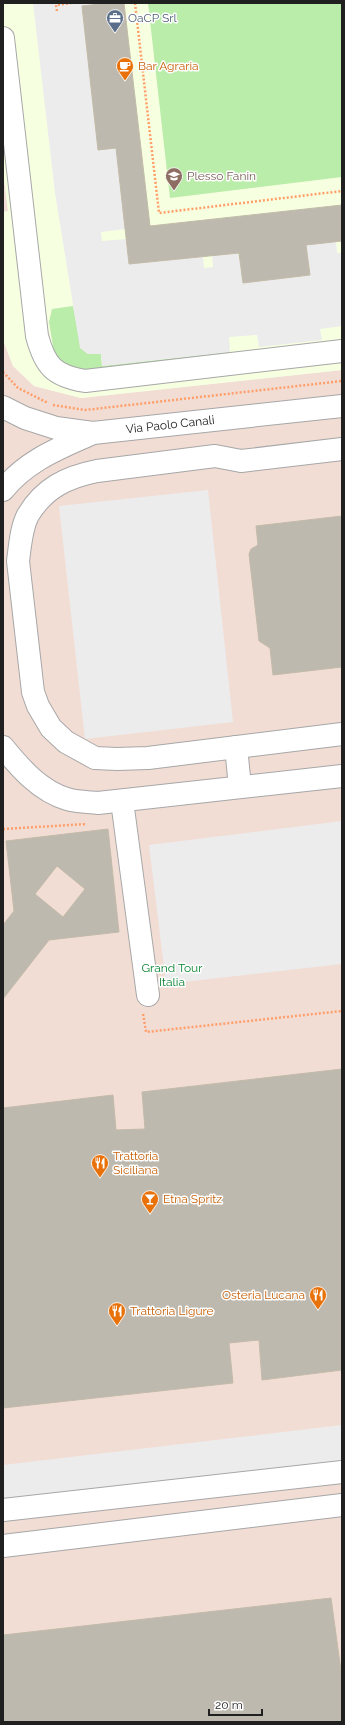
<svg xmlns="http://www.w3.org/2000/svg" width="345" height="1725" font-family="Raleway,sans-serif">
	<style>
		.commercial { fill: #f2ddd5 }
		.education { fill: #f7ffe1 }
		.grass { fill: #baecaa }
		.parking { fill: #ececec }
		.building { fill: #beb9af; stroke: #c3bba8; fill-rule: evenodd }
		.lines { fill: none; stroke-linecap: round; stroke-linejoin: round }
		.minor-casing { stroke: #a7a7a7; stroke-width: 24 }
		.path { stroke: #ff9e69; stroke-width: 2.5; stroke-dasharray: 2 2; stroke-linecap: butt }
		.minor { stroke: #fff; stroke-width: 22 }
		.labels { text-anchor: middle; stroke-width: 3; stroke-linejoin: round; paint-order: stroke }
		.service-label { font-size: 12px; fill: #4e5e75; stroke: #fff; text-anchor: start }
		.food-label { font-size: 12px; fill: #c56008; stroke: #fff; text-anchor: start }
		.education-label { font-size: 12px; fill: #785e54; stroke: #fff; text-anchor: start }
		.street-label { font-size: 12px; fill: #202020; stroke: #fff }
		.park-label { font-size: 12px; fill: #088431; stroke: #fff }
	</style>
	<rect width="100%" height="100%" fill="#f1f0e6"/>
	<!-- commercial -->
	<g class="commercial">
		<path d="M3,170L8,211L3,212Z"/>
		<path d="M3,340L13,366L34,386L81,398L342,370V1722H3Z"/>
	</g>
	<!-- education -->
	<path class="education" d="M3,3H342V370L81,398L34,386L13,366L3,340V212L8,211L3,170Z"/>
	<!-- grass -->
	<g class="grass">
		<path d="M148,3H342V177L170,198Z"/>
		<path d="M73,306L81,348L88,354H101L102,366L230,352L224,358L86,372L61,364L54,352L49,322L52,309Z"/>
	</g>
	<!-- parking -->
	<g class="parking">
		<path d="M33,3H100V4L82,6L116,148L126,229L101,232L102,241L127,239L203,257L204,268L213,267L212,255L239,253L243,283L310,275L306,245L336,241L337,253H342V326L320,329L322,340L259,347L257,335L229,337L230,352L102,366L101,354H88L80,348L55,193Z"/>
		<path d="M208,490L233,722L85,739L59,506Z"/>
		<path d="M342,821V964L166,984L149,845Z"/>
		<path d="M342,1425V1477L3,1515V1465Z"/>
	</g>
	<!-- building -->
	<g class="building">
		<path d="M100,3H124L150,226L342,205V241L306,245L310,275L243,283L239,253L129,264L116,148L98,150L82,6L100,4Z"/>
		<path d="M342,516V667L273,675L270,648L259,641L249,554L251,549L258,545L256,526Z"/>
		<path d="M108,829L119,932L49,940L3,999V925L14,911L6,841ZM57,866L85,889L63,917L35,894Z"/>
		<path d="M342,1069V1370L262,1380L259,1340L229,1343L233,1383L3,1408V1108L113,1095L116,1130L145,1129L142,1092Z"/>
		<path d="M331,1598L342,1678V1722H3V1635Z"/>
	</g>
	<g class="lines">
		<!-- minor casing -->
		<g class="minor-casing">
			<g id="minor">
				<path d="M3,38L37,336C45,366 54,376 85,381L342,351"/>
				<path id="s1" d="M3,407L25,418L56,428L93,433L342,406"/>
				<path d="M342,449L241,461L215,456L97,471C67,477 44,488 28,515C21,528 20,547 18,561L33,692L38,706L51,728L66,742L95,758L117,759L148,758L342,734"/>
				<path d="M3,490C27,460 60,448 93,433"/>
				<path d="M3,747C20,768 40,791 67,799C77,802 88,802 98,803L342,776"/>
				<path d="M236,747L240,787"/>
				<path d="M122,801L148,995"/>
				<path d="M3,1510L342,1472"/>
				<path d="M3,1546L342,1505"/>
			</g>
		</g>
		<!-- path -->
		<g class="path">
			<path d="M135,3L159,213L342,191"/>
			<path d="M57,11L56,5L71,3"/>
			<path d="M3,372L18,388L48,403"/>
			<path d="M53,405L85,410L342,381"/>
			<path d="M3,829L87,824"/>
			<path d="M143,1014L146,1032L342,1011"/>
		</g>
		<!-- minor -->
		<use href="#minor" class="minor"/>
	</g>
	<!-- icons -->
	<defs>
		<g id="office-pin" transform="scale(0.9)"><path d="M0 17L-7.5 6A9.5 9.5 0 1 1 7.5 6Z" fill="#5c6f8a" stroke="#fff"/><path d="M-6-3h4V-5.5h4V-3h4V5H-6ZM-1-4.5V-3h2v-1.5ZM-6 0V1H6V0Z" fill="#fff"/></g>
		<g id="cafe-pin" transform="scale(0.9)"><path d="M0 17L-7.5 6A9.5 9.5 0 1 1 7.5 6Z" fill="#e8710a" stroke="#fff"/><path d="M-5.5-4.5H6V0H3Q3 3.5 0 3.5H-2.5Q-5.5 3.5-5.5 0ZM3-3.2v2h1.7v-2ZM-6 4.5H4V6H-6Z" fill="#fff"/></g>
		<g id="university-pin" transform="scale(0.9)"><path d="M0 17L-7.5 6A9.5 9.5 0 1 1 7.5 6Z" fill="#8d6e63" stroke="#fff"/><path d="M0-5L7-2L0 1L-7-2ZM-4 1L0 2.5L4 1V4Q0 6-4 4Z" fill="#fff"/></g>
		<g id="restaurant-pin" transform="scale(0.9)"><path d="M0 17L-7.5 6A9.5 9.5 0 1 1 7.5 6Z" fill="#e8710a" stroke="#fff"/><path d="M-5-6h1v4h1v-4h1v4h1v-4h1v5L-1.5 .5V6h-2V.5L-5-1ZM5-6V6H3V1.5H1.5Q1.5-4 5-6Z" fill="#fff"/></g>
		<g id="bar-pin" transform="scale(0.9)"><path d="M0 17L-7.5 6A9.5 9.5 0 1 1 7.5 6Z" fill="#e8710a" stroke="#fff"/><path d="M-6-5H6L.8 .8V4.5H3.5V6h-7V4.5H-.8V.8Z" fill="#fff"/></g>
	</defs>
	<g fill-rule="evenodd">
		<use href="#office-pin" x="115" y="18"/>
		<use href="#cafe-pin" x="125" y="66"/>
		<use href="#university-pin" x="174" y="176"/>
		<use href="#restaurant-pin" x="100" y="1163"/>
		<use href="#bar-pin" x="150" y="1199"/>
		<use href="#restaurant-pin" x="318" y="1295"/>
		<use href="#restaurant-pin" x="117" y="1311"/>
	</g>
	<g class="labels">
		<!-- service labels -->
		<g class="service-label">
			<text x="128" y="22">OaCP Srl</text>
		</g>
		<!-- food labels -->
		<g class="food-label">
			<text x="138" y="70">Bar Agraria</text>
			<text x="113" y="1160">Trattoria<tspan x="113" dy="14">Siciliana</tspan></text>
			<text x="163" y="1203">Etna Spritz</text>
			<text x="305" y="1299" text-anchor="end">Osteria Lucana</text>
			<text x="130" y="1315">Trattoria Ligure</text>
		</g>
		<!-- education labels -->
		<g class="education-label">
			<text x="187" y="180">Plesso Fanin</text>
		</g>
		<!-- street labels -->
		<g class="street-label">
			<text dy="4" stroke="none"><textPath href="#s1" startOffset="172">Via Paolo Canali</textPath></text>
		</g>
		<!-- park labels -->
		<g class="park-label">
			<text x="172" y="972">Grand Tour<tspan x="172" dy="14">Italia</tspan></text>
		</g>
	</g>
	<!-- border -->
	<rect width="345" height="1725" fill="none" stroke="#202020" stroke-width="8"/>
	<!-- scale -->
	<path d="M209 1709v6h53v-6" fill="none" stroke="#202020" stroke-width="2"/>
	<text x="215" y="1709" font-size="12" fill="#202020" stroke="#ffffff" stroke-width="3" paint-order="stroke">20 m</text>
</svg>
